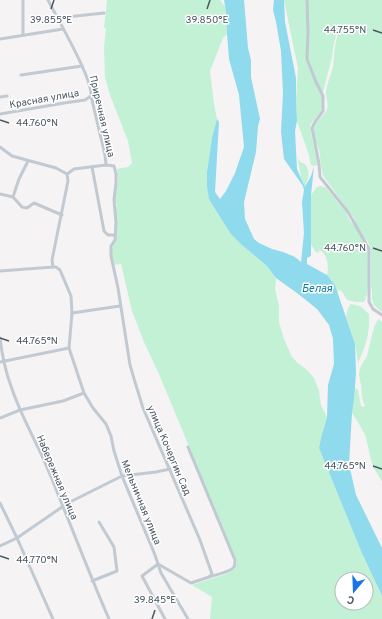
<svg xmlns="http://www.w3.org/2000/svg" width="382" height="619" font-family="Overpass,sans-serif">
	<style>
		.green { fill: #c3f1d5; fill-rule: evenodd }
		.water { fill: #90daee }
		.lines { fill: none; stroke-linecap: round; stroke-linejoin: round }
		.minor { stroke: #c1cad2; stroke-width: 3 }
		.ticks { fill: none; stroke: #4a5661; stroke-width: 1.5 }
		.labels { text-anchor: middle; stroke-width: 3; stroke-linejoin: round; paint-order: stroke }
		.street-label { font-size: 10px; fill: #4a5661; stroke: #fff }
		.water-label { font-size: 11px; font-style: italic; fill: #0c7c9b; stroke: #fff }
		.ticks-label { font-size: 10px; text-anchor: middle; fill: #4a5661; stroke: #fff; stroke-width: 3; stroke-linejoin: round; paint-order: stroke }
	</style>
	<rect width="100%" height="100%" fill="#f5f3f3"/>
	<!-- green -->
	<g class="green">
		<path d="M107,0H220L225,7L226,12L227,34L223,38L210,71L214,104L217,119L211,146L207,172V187L242,245L267,266L276,278L275,289L279,306V322L284,339L292,357L298,363L307,370L314,378L319,391L321,405L327,417L321,438L319,448L361,551L382,596V619H210L212,597L192,585L226,574L235,569L237,562L159,374L144,342L132,311L121,264L113,265L111,253L117,232L116,208L117,205L115,201L118,180L117,169L128,167L132,163L128,141L110,95L105,77L104,47L106,28H104ZM342,579H366V603H342Z"/>
		<path d="M284,0H382V312C376,307 371,304 372,296C372,292 372,290 371,286V249L368,242L364,237L366,247L368,252C367,267 371,289 364,302H356L347,300L343,293L340,290L337,291L335,285L327,275C329,267 328,255 320,250L318,253L315,251L311,244V195L317,187L321,186L326,188L346,212L350,221L356,227L354,218L324,177C320,168 321,159 319,150C317,143 313,137 314,129C316,120 325,116 327,109C329,103 325,98 326,91C327,83 331,75 333,67C334,60 334,53 335,46C336,42 337,38 338,34L336,35L333,49L332,57L323,92L322,105L321,111L310,125L311,133L318,165L314,166L311,165L310,161L309,155L297,121L296,99L298,68L296,58L294,49Z"/>
		<path d="M299,159L300,162C312,165 309,179 305,188L301,177L298,160Z"/>
		<path d="M351,304L360,306L369,314C370,334 366,345 358,363L355,344L346,317L348,308Z"/>
		<path d="M379,319L382,322V482C379,475 374,470 372,463C369,454 368,443 365,435C361,427 357,420 352,413L354,400L355,388L358,390L361,406L365,407L362,397L361,385L359,375L360,368L367,356L373,331L376,323Z"/>
	</g>
	<!-- water -->
	<path class="water" d="M224,0H244L248,48L251,60V77L260,119L258,126L256,152L244,202L245,219L254,239L259,243L272,249L283,252L295,257L301,262L304,233L302,202L304,190L303,186L284,159L281,132L283,93L281,51L276,22L273,10L274,0H284L285,22L296,78V99L297,121L295,131L297,169L305,187L311,176L314,166L311,195V256L307,258V264L327,275L335,285L355,344L356,373L354,400L352,413L349,464L356,495L382,548V596L361,551L319,448L321,438L327,417L328,385L334,364L333,339L329,325L317,309L297,293L276,278L267,266L242,245L231,234L222,220L209,199L207,187V172L212,138L217,119L219,122L215,192L220,199L226,191L235,173L244,147L239,95L229,59L227,34L226,12Z"/>
	<g class="lines">
		<!-- minor -->
		<g class="minor">
			<path d="M23,0V35"/>
			<path d="M48,0C57,18 93,79 91,96L105,155L106,165"/>
			<path d="M307,0L308,32L307,59L316,82L323,96V111L315,122L312,128L319,164L320,177L348,212L369,249V302L373,309L382,315"/>
			<path d="M57,18L104,13"/>
			<path d="M0,39L63,29"/>
			<path d="M21,75L82,66"/>
			<path d="M0,97L7,96"/>
			<path d="M0,114L64,103L85,100L91,96"/>
			<path d="M0,147L12,156L56,168L67,174L68,181L52,260L53,267H56L60,270L71,296L72,313L69,348L84,393L93,408L106,424L111,436L114,451L122,476L155,555L158,564L191,583L209,577L212,574L200,540L143,408L135,382L130,365L118,288L111,256V246L115,240L116,222L114,200L116,183V174L114,166L106,165L74,169L67,174"/>
			<path d="M92,167L104,231L108,235H115"/>
			<path d="M0,194L13,197L22,207L27,208L34,203L62,215"/>
			<path d="M13,197L19,179L28,161"/>
			<path d="M0,271L53,267"/>
			<path d="M72,313L120,306"/>
			<path d="M0,338C2,355 5,370 11,386C19,411 32,434 43,458C66,512 86,566 109,619"/>
			<path d="M0,362L69,348"/>
			<path d="M0,418L20,410L63,401L84,393"/>
			<path d="M188,447L235,560C235,562 235,565 234,567C231,572 215,575 209,577"/>
			<path d="M0,503L17,538L53,619"/>
			<path d="M0,546L17,538L62,507L72,501L122,476L156,472L170,469"/>
			<path d="M92,581L117,571L114,547L99,522"/>
			<path d="M165,619L142,576L158,564L161,573L188,619"/>
		</g>
	</g>
	<!-- ticks -->
	<path class="ticks" d="M51,9L54,0M207,9L210,0M373,30L382,33M0,120L9,123M373,248L382,251M0,338L9,341M373,466L382,469M0,556L9,559M152,619L155,610"/>
	<g class="labels">
		<!-- street labels -->
		<g class="street-label">
			<text transform="translate(44 98) rotate(-10)" y="4">Красная улица</text>
			<text transform="translate(103 116) rotate(77)" y="4">Приречная улица</text>
			<text transform="translate(170 450) rotate(67)" y="4">улица Кочергин Сад</text>
			<text transform="translate(58 477) rotate(67)" y="4">Набережная улица</text>
			<text transform="translate(142 502) rotate(68)" y="4">Мельничная улица</text>
		</g>
		<!-- water labels -->
		<g class="water-label">
			<text x="317" y="292">Белая</text>
		</g>
	</g>
	<g class="ticks-label">
		<text x="207" y="23">39.850°E</text>
		<text x="51" y="23">39.855°E</text>
		<text x="345" y="33">44.755°N</text>
		<text x="37" y="126">44.760°N</text>
		<text x="345" y="251">44.760°N</text>
		<text x="37" y="344">44.765°N</text>
		<text x="345" y="469">44.765°N</text>
		<text x="37" y="563">44.770°N</text>
		<text x="155" y="603">39.845°E</text>
	</g>
	<!-- north arrow -->
	<g transform="translate(354 591) rotate(199)"><circle r="19" fill="#ffffff" stroke="#b7bbc0"/>
	<path d="M0-3L7 15L0 10L-7 15Z" fill="#1a73e8"/>
	<text y="-6" font-size="11" font-weight="bold" text-anchor="middle" fill="#4a5661">С</text>
	</g>
</svg>
